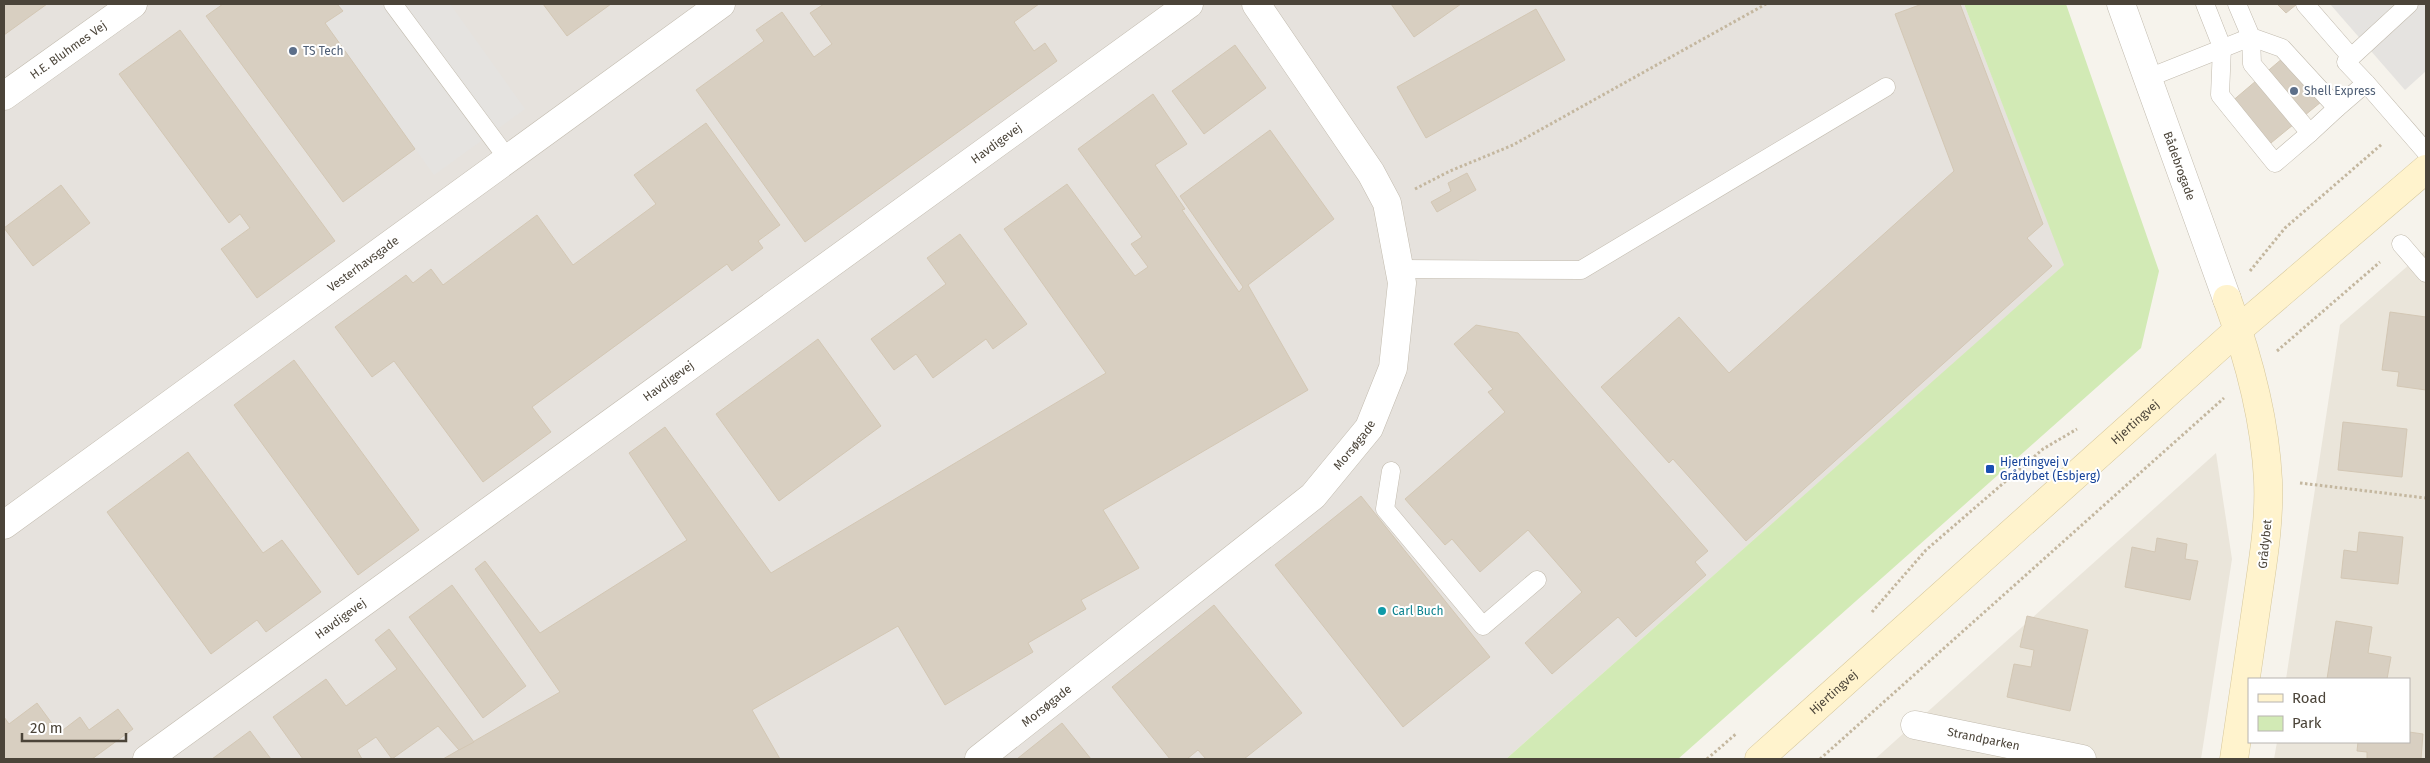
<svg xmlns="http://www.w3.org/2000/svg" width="2430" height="763" font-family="'Fira Sans',sans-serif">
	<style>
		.residential { fill: #eae5da }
		.industrial { fill: #e6e2dd }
		.green { fill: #d2eab5 }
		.parking { fill: #e5e3e0 }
		.building { fill: #d8cfc1; stroke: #d3c7b4 }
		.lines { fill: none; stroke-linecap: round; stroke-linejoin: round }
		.lane-casing { stroke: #c2bbae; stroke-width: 19 }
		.street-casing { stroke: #c2bbae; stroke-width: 29 }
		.secondary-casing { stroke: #d6c79b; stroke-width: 29 }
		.path { stroke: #c4b79f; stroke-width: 3; stroke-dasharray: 2.5 2.5; stroke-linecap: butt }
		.lane { stroke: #fff; stroke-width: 18 }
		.street { stroke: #fff; stroke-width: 28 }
		.secondary { stroke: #fff3cd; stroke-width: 28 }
		.service-dot { fill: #5c6f8a; stroke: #fff; stroke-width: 2 }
		.transit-dot { fill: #1a4fb4; stroke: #fff; stroke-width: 2 }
		.culture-dot { fill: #0f9aa8; stroke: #fff; stroke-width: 2 }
		.labels { text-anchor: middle; stroke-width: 4; stroke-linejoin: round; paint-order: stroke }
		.street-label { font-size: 12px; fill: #4b4439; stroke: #fff }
		.service-label { font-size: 12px; fill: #4e5e75; stroke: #fff; text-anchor: start }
		.transit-label { font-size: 12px; fill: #164399; stroke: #fff; text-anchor: start }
		.culture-label { font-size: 12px; fill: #0d838f; stroke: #fff; text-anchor: start }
	</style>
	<rect width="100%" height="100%" fill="#f6f3ec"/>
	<!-- residential -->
	<g class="residential">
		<path d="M2426,250V759H2274L2277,742H2409V679H2286L2340,325Z"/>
		<path d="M2216,453L2232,559L2201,759H1875Z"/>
	</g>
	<!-- industrial -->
	<path class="industrial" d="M4,4H1964L2065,265L1506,759H4Z"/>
	<!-- green -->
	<path class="green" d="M1964,4H2066L2159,271L2141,348L1678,759H1506L2064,265Z"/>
	<!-- parking -->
	<g class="parking">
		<path d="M337,4H450L525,109L434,175L325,23L342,11Z"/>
		<path d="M2330,4H2426V71L2405,90Z"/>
	</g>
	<!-- building -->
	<g class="building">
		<path d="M4,4H47L4,35Z"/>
		<path d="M223,4H337L343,11L325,23L415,149L343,202L206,16Z"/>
		<path d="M543,4H611L567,36Z"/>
		<path d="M824,4H1039L1014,22L1034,51L1045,43L1057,61L805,242L696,90L764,41L756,30L782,12L814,57L832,44L810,13Z"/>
		<path d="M1391,4H1461L1414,37Z"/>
		<path d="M1922,4H1960L2043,224L2027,238L2052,266L1746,541L1673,459L1669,463L1601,387L1679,317L1729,373L1954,171L1895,14Z"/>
		<path d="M2277,4H2297L2286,13Z"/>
		<path d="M1536,9L1565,60L1426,138L1397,87Z"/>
		<path d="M180,30L335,241L257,298L221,249L250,228L240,214L229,223L119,74Z"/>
		<path d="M1235,45L1266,88L1204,134L1172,91Z"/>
		<path d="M2283,58L2321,102L2266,147L2230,103Z"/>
		<path d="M1153,94L1187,144L1155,165L1185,209L1182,210L1239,292L1243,287L1180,196L1270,130L1334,219L1248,285L1308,390L1103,510L1139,568L1081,600L1086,609L1028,643L1033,652L945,705L898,626L752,710L780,759H443L560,692L475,569L485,561L540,633L687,540L629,453L665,427L771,573L1106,373L1004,229L1067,184L1135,276L1148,267L1131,244L1142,237L1078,149Z"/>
		<path d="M706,123L780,225L758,241L763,248L732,271L727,264L532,407L551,432L483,482L394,361L372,377L335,327L406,275L413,283L431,269L443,285L537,215L573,265L656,204L634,175Z"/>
		<path d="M1467,173L1476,190L1437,212L1431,202L1451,191L1448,183Z"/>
		<path d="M61,185L90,223L33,266L4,228Z"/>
		<path d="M960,234L1027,324L993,349L986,339L933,378L916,354L894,370L871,339L946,284L927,258Z"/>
		<path d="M2390,312L2426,317V390L2397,386L2399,372L2382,370Z"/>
		<path d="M1476,325L1518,333L1708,551L1695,562L1706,575L1636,637L1618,617L1552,674L1525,643L1582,592L1528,530L1480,572L1452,539L1445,545L1405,499L1505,412L1488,392L1493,389L1454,344Z"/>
		<path d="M818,339L881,426L779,501L716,414Z"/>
		<path d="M294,360L419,530L358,575L234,405Z"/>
		<path d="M2343,422L2407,429L2402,477L2338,470Z"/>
		<path d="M188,452L263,553L282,540L321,592L266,632L257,620L211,654L107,512Z"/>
		<path d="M1361,496L1490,657L1403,727L1275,565Z"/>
		<path d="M2359,532L2403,537L2398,584L2341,578L2344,550L2357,552Z"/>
		<path d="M2157,538L2187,544L2185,559L2198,561L2190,600L2125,587L2132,547L2155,552Z"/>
		<path d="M452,585L526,686L483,718L409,617Z"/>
		<path d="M1214,605L1302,713L1244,759H1206L1198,750L1187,759H1170L1112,687Z"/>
		<path d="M2027,616L2088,630L2070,711L2007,697L2014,664L2031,667L2034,650L2020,647Z"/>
		<path d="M2336,621L2372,627L2368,653L2391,657L2387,679H2327Z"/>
		<path d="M389,629L474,742L459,750L438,726L392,759L376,737L357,750L362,759H303L273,717L326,679L346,706L397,669L375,640Z"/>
		<path d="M37,703L59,733L80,717L89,730L118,709L133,729L92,759H4V717L9,724Z"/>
		<path d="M1062,723L1091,759H1017Z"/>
		<path d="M250,731L271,759H212Z"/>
		<path d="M2409,732L2423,734L2421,759H2367V752L2357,751L2358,742H2409Z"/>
	</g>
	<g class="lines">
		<!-- lane casing -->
		<g class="lane-casing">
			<g id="lane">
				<path d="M393,4L508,159"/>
				<path d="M2205,4L2222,47L2220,95L2275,163L2310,133"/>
				<path d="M2237,4L2251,37L2282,48L2337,108L2366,83L2426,152"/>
				<path d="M2305,4L2351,57"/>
				<path d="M2148,78L2251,37L2252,64L2310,133L2337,108"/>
				<path d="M2366,83L2346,62L2409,4"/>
				<path d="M2401,244L2426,273"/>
				<path d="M1400,269L1581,270L1886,87"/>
				<path d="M1391,471L1385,509L1483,626L1537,580"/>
			</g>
		</g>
		<!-- street casing -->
		<g class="street-casing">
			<g id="street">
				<path id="s1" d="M2121,4L2227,299"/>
				<path id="s2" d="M4,96L133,4"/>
				<path id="s3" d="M4,525L721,4"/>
				<path id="s4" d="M1915,725L2082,759"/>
				<path id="s5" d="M147,759L1189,4"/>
				<path id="s6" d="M979,759L1313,496L1369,428L1393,368L1402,283L1387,203L1371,173L1256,4"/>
			</g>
		</g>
		<!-- secondary casing -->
		<g class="secondary-casing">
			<g id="secondary">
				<path d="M2227,299C2248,356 2265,419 2268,480C2270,524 2262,566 2256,609C2249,659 2241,709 2234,759"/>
				<path id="s7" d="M1759,759L2239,329L2426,169"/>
			</g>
		</g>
		<!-- path -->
		<g class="path">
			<path d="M1415,189L1450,171L1513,145L1766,4"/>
			<path d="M2250,271L2285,228L2382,144"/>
			<path d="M2277,351L2380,262"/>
			<path d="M2300,483L2426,498"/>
			<path d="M1872,612L1926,550L2043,449L2077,429"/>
			<path d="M1707,759L1737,733"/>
			<path d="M1820,759L2224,398"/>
		</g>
		<!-- lane -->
		<use href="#lane" class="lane"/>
		<!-- street -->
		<use href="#street" class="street"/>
		<!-- secondary -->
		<use href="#secondary" class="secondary"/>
	</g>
	<!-- markers -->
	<g class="service-dot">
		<circle cx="293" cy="51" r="5"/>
		<circle cx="2294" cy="91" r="5"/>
	</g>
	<rect class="transit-dot" x="1985" y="464" width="10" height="10" rx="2.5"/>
	<circle class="culture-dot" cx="1382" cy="611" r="5"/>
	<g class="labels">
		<!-- street labels -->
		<g class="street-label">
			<text dy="4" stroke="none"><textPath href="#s2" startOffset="79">H.E. Bluhmes Vej</textPath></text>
			<text dy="4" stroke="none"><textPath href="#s5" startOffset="1049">Havdigevej</textPath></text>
			<text dy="4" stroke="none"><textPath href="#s1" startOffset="172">Bådebrogade</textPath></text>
			<text dy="4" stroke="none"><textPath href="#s3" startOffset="444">Vesterhavsgade</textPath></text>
			<text dy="4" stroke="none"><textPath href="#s5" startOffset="644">Havdigevej</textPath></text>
			<text dy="4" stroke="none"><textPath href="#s7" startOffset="505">Hjertingvej</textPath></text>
			<text dy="4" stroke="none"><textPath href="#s6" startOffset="491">Morsøgade</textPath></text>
			<text transform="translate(2265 544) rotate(-84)" y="4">Grådybet</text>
			<text dy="4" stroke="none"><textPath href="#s5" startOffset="239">Havdigevej</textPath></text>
			<text dy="4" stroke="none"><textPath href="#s7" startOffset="100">Hjertingvej</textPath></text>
			<text dy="4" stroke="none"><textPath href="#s6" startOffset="86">Morsøgade</textPath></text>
			<text dy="4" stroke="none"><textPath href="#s4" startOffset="70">Strandparken</textPath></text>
		</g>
		<!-- service labels -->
		<g class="service-label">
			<text x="303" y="55">TS Tech</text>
			<text x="2304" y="95">Shell Express</text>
		</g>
		<!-- transit labels -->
		<g class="transit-label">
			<text x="2000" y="466">Hjertingvej v<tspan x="2000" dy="14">Grådybet (Esbjerg)</tspan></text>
		</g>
		<!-- culture labels -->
		<g class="culture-label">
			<text x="1392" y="615">Carl Buch</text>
		</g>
	</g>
	<!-- border -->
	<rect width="2430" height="763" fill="none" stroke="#4b4439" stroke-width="10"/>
	<!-- legend -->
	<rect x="2248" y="678" width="162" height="65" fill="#ffffff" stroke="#b7b4b0"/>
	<rect x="2258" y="694" width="25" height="8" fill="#fff3cd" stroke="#b7b4b0"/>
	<text x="2292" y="703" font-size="15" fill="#4b4439">Road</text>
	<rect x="2258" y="716" width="25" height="15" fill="#d2eab5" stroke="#b7b4b0"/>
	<text x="2292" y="728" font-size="15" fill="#4b4439">Park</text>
	<!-- scale -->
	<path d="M22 733v8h104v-8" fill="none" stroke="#4b4439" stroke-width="2.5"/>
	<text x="30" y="733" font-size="15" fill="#4b4439" stroke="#ffffff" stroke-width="4" paint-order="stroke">20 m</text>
</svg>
